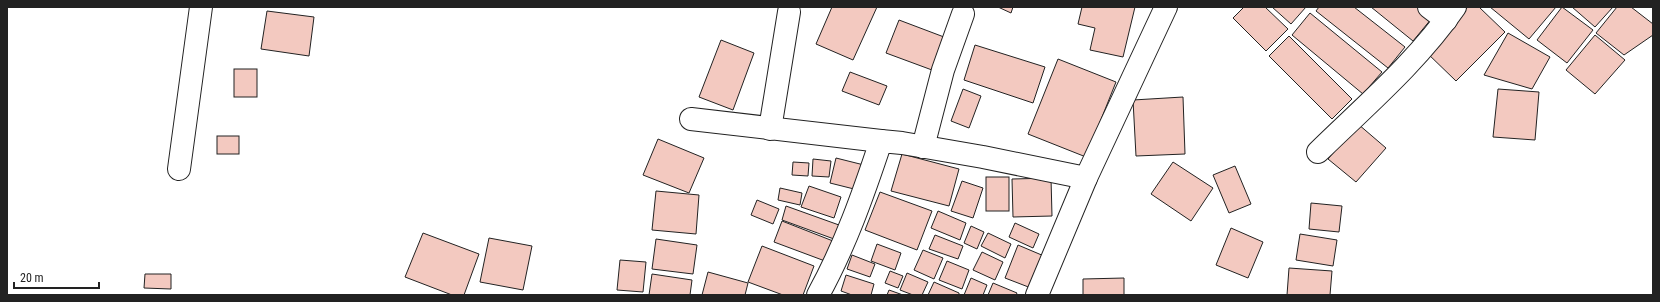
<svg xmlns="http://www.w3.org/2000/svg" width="1660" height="302" font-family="'Roboto Condensed',sans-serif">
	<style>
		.building { fill: #f3c9c0; stroke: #222 }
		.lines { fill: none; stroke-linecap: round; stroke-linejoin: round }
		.minor-casing { stroke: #222; stroke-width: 24 }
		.minor { stroke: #fff; stroke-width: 22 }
	</style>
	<rect width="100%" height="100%" fill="#fff"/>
	<!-- building -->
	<g class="building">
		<path d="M832,7H877L853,60L816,44Z"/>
		<path d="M998,7H1013L1011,13Z"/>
		<path d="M1082,7H1135L1123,57L1090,50L1095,28L1078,24Z"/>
		<path d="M1244,7H1265L1288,29L1266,51L1233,18Z"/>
		<path d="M1272,7H1306L1291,24Z"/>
		<path d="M1319,7H1354L1405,47L1388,68L1316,11Z"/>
		<path d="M1371,7H1418L1432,18L1413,41Z"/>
		<path d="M1468,7H1479L1505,32L1456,81L1425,51Z"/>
		<path d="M1490,7H1556L1529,39Z"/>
		<path d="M1562,7L1593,30L1567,63L1537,40Z"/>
		<path d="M1572,7H1613L1595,27Z"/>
		<path d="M1617,7H1631L1653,24V35L1624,55L1596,33Z"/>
		<path d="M267,11L314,17L309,56L261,49Z"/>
		<path d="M1310,13L1382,72L1363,94L1292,35Z"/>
		<path d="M899,20L944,37L932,70L886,53Z"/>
		<path d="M1508,33L1550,57L1532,89L1484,75Z"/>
		<path d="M1595,35L1625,60L1595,94L1566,70Z"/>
		<path d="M1289,36L1352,99L1332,119L1269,56Z"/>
		<path d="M721,40L754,53L733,110L699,97Z"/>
		<path d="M975,45L1045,67L1033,103L964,80Z"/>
		<path d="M1058,59L1116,82L1086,157L1028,134Z"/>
		<rect x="234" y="69" width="23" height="28"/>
		<path d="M850,72L887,86L879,105L842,91Z"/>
		<path d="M963,89L981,96L969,128L951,121Z"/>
		<path d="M1498,89L1539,92L1535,140L1493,137Z"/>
		<path d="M1183,97L1185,154L1136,156L1133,100Z"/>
		<path d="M1358,124L1386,148L1356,182L1328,159Z"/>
		<rect x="217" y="136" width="22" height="18"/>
		<path d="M658,139L704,158L689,193L643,175Z"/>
		<path d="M902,154L959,169L949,206L891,191Z"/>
		<path d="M836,158L864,165L858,190L830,183Z"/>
		<path d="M813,159L831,161L829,177L812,176Z"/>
		<path d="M793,162L809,163L808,176L792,175Z"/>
		<path d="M1173,162L1213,188L1191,221L1151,194Z"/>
		<path d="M1235,166L1251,204L1229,213L1213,175Z"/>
		<rect x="986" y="177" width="23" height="34"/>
		<path d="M1051,178L1052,216L1013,217L1012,179Z"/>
		<path d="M962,181L983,188L973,218L951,211Z"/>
		<path d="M809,186L841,197L834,218L801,207Z"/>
		<path d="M780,188L802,193L800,205L778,200Z"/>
		<path d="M656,191L699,195L696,234L652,230Z"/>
		<path d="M880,192L932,211L917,250L865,230Z"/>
		<path d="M757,200L779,209L773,224L751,215Z"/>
		<path d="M1311,203L1342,206L1339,232L1309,229Z"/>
		<path d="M786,206L839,225L834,239L782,220Z"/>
		<path d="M938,211L966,223L960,240L931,228Z"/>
		<path d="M782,221L833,241L825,261L774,242Z"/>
		<path d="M1015,223L1039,234L1033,248L1009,237Z"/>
		<path d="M971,226L984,232L977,249L964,243Z"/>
		<path d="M1231,228L1263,242L1248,278L1216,265Z"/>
		<path d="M423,233L479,254L464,295H452L405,277Z"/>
		<path d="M988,233L1011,244L1005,258L981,246Z"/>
		<path d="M1300,234L1337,240L1333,266L1296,260Z"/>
		<path d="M935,235L963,246L958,259L929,249Z"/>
		<path d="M489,238L532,246L523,290L480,282Z"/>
		<path d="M656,239L697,245L693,274L652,269Z"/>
		<path d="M877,244L901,253L895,270L871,261Z"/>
		<path d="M1018,245L1044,256L1031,288L1005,278Z"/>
		<path d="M762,246L814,266L803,295H783L748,282Z"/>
		<path d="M923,250L943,258L934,279L914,270Z"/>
		<path d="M982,252L1003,262L995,280L973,270Z"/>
		<path d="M852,255L875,264L870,277L847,269Z"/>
		<path d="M620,260L646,262L643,292L617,290Z"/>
		<path d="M947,261L969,270L962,289L939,280Z"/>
		<path d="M1289,268L1332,271L1330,295H1287Z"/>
		<path d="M890,271L903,276L898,288L885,283Z"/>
		<path d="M708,272L748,283L745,295H702Z"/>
		<path d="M907,273L928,282L922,295H913L900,290Z"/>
		<path d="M145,274H171V289L144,288Z"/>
		<path d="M652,274L692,280L690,295H649Z"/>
		<path d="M846,275L874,284L871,295H852L841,291Z"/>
		<path d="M971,278L987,285L983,295H964Z"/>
		<path d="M1124,278V295H1083V279Z"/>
		<path d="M934,282L959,293V295H928Z"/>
		<path d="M993,283L1017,293L1016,295H988Z"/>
		<path d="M889,290L903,295H887Z"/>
	</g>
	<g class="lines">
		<!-- minor casing -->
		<g class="minor-casing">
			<g id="minor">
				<path d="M1429,7L1446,20"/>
				<path d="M691,119L881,141"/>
				<path d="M770,129L789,12"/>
				<path d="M923,147L943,70L963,14"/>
				<path d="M1318,152C1365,106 1417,62 1455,7"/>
				<path d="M179,169L201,7"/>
				<path d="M818,295C845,246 863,195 881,141L902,143L983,157L1086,178"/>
				<path d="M1037,295L1086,178L1166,7"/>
			</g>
		</g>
		<!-- minor -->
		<use href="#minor" class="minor"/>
	</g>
	<!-- border -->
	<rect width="1660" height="302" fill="none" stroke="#222222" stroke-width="16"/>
	<!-- scale -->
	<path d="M14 282v6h85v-6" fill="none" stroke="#222222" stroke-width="2"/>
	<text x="20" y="282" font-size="12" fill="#222222" stroke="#ffffff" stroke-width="3" paint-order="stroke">20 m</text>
</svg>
